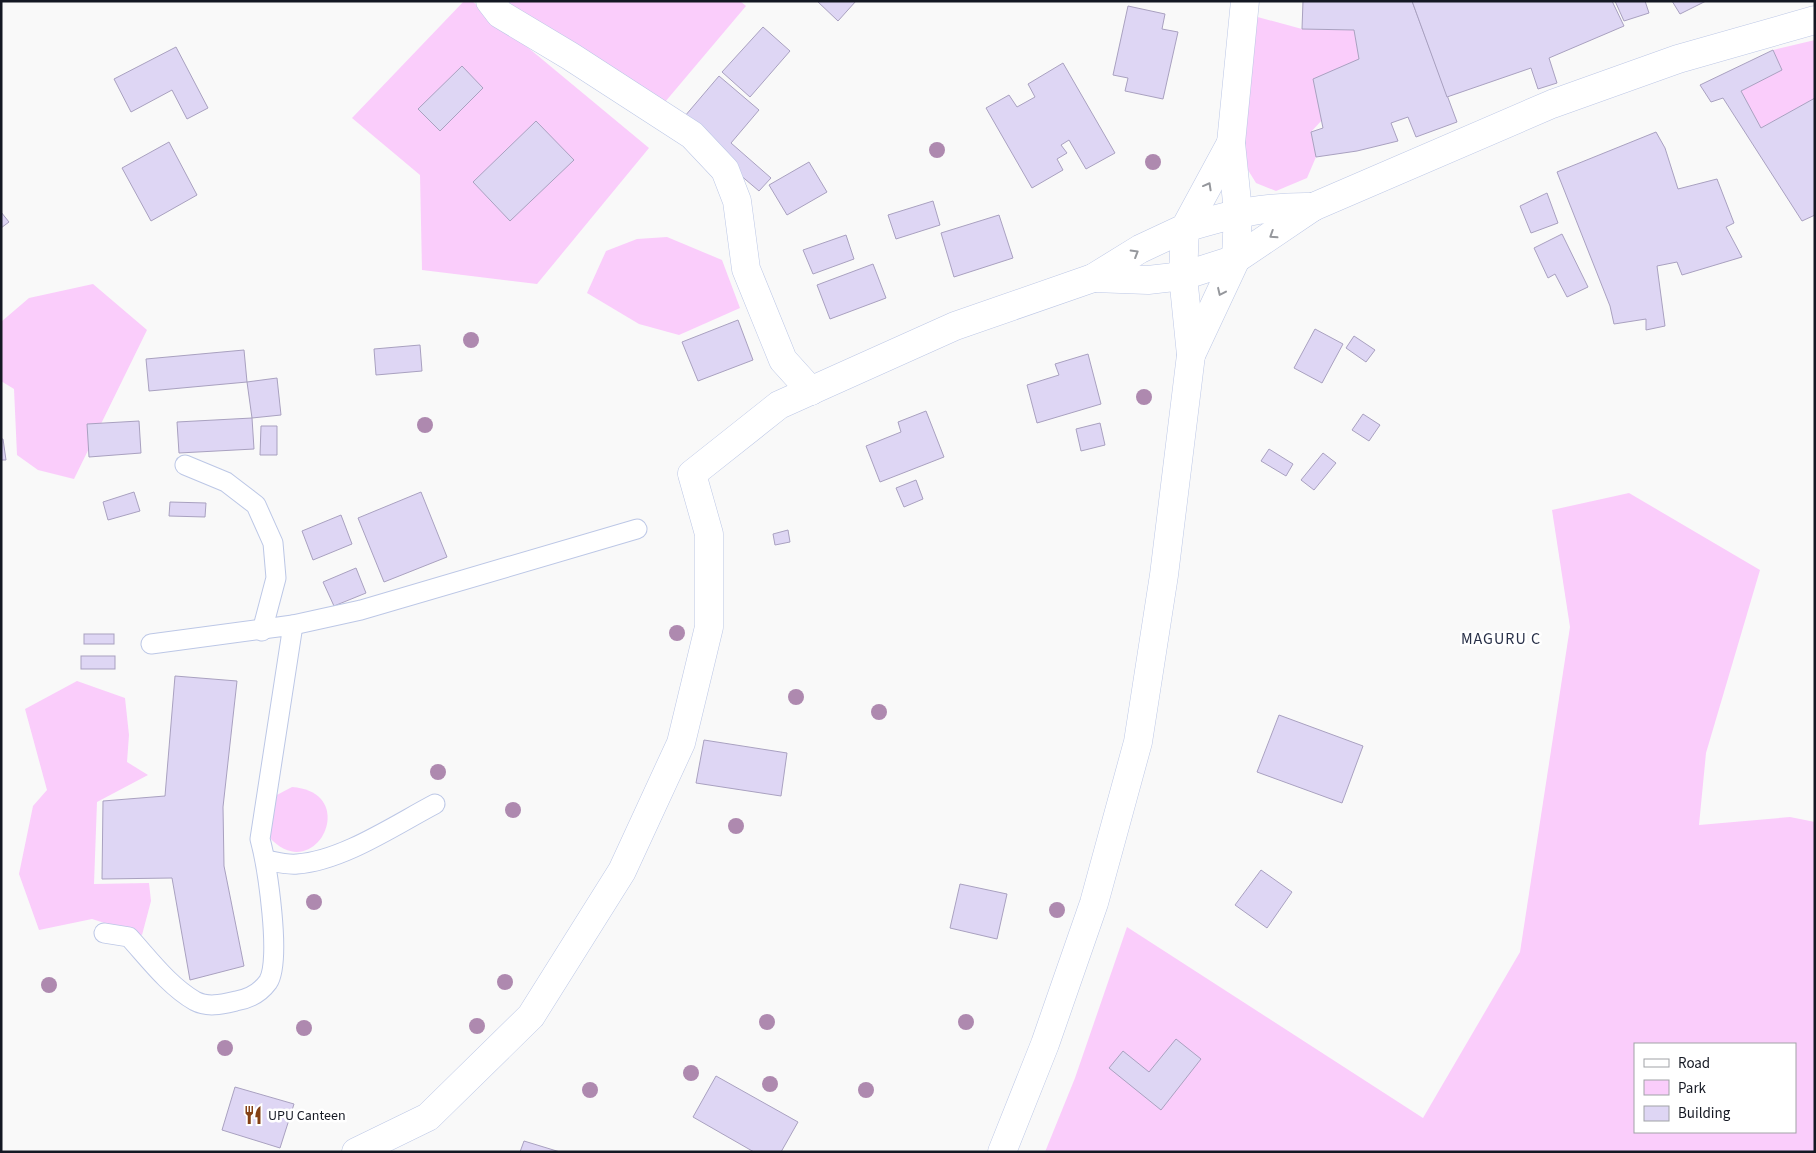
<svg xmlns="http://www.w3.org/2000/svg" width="1816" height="1153" font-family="'Source Sans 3',sans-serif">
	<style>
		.green { fill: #facdfb; fill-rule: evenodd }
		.building { fill: #ded6f4; stroke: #a9a1c0 }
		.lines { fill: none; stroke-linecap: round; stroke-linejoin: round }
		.service-casing { stroke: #bcc7e6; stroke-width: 21 }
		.minor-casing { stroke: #bcc7e6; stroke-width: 29 }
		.tertiary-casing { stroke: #bcc7e6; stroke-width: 29 }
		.service { stroke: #fff; stroke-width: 19 }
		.minor { stroke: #fff; stroke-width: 28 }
		.tertiary { stroke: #fff; stroke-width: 28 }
		.tree { fill: #ae89af }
		.oneway { stroke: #95979c }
		.labels { text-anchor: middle; stroke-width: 5; stroke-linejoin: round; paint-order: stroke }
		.poi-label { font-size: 14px; fill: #141823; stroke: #fff; text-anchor: start }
		.quarter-label { font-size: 16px; letter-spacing: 1px; fill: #272f47; stroke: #fff }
	</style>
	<rect width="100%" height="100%" fill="#f9f9f9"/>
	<!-- green -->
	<g class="green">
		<path d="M464,1H472L649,148L537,284L422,270L420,175L352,118Z"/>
		<path d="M507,1H740L746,6L649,121Z"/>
		<path d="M1254,16L1302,29L1354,30L1359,59L1322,120L1311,132L1316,157L1307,178L1276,191L1256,183L1240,157Z"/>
		<path d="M1815,40V98L1761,128L1741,91L1781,70L1773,50Z"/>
		<path d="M667,237L722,260L740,308L679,335L639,324L587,293L606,251L637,239Z"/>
		<path d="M93,284L147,330L74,479L38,470L17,455L14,389L1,381V322L29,298Z"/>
		<path d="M1629,493L1760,570L1706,753L1699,825L1790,817L1815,822V1152H1045L1075,1078L1127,927L1423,1118L1520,952L1570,627L1552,510ZM1635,1044H1795V1132H1635Z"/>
		<path d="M77,681L125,698L129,735L127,762L148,775L97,802L94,884L149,883L151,901L142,935L92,919L39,930L19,874L33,806L47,790L25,709Z"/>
		<path d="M292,787C362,792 315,888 269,837L273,797Z"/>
	</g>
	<!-- building -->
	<g class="building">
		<path d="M817,1H856L838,21Z"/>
		<path d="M1303,1H1412L1457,122L1416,137L1408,117L1391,123L1398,141L1357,151L1316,157L1311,132L1323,128L1313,79L1359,59L1354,30L1302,29Z"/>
		<path d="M1412,1H1612L1624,26L1549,58L1557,83L1538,89L1531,68L1447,97Z"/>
		<path d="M1615,1H1645L1649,13L1624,21Z"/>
		<path d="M1672,1H1706L1680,14Z"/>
		<path d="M1128,6L1165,14L1162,29L1178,32L1163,99L1125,91L1128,78L1113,75Z"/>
		<path d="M763,27L790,51L750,97L722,72Z"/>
		<path d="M176,47L208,108L187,119L172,90L131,112L114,79Z"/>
		<path d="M1773,50L1782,70L1741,91L1761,128L1815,98V215L1802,221L1723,98L1711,102L1700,85Z"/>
		<path d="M1063,63L1115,153L1086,169L1069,140L1061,145L1067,153L1057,159L1063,170L1032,188L986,108L1009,95L1017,107L1035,97L1028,84Z"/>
		<path d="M462,66L483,88L440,131L418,109Z"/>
		<path d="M719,76L759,110L731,143L771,178L759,191L679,123Z"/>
		<path d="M536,121L574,160L510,221L473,182Z"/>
		<path d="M1656,132L1665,148L1678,189L1717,179L1734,223L1726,227L1742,257L1682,275L1677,262L1657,266L1665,326L1646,330V319L1614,324L1610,306L1557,172Z"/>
		<path d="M169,142L197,195L151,221L122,168Z"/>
		<path d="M809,162L827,192L787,215L769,185Z"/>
		<path d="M1547,193L1558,223L1531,233L1520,206Z"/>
		<path d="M933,201L940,225L896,239L888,215Z"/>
		<path d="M1,212L9,222L1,228Z"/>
		<path d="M999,215L1013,258L954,277L941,233Z"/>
		<path d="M1562,234L1588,287L1567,297L1555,274L1548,278L1534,248Z"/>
		<path d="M846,235L854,259L813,274L803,250Z"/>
		<path d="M873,264L886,298L830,319L817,285Z"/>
		<path d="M738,320L753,360L698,381L682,342Z"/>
		<path d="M1315,329L1343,344L1322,383L1294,368Z"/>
		<path d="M1354,336L1375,350L1366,362L1346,348Z"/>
		<path d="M420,345L422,371L376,375L374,349Z"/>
		<path d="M244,350L247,382L149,391L146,359Z"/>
		<path d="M1088,354L1101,404L1037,423L1027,385L1059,375L1055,364Z"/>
		<path d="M277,378L281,415L252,418L247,382Z"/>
		<path d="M926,411L944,457L880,482L866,446L901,432L898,422Z"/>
		<path d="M1363,414L1380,425L1369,441L1352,430Z"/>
		<path d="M252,418L254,449L179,453L177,422Z"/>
		<path d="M139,421L141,453L89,457L87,424Z"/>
		<path d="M1100,423L1105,445L1081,451L1076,429Z"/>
		<path d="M261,426H277V455H260Z"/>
		<path d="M1,439H3L6,460H1Z"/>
		<path d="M1269,449L1293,464L1286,476L1261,461Z"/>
		<path d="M1323,453L1336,463L1314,490L1301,480Z"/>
		<path d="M916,480L923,499L904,507L896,488Z"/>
		<path d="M134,492L140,511L108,520L103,502Z"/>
		<path d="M421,492L447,557L384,582L358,518Z"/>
		<path d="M170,502L206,503L205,517L169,516Z"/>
		<path d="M341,515L352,544L313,560L302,531Z"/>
		<path d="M788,530L790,542L775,545L773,534Z"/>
		<path d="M356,568L366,593L334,606L323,582Z"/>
		<rect x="84" y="634" width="30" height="10"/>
		<rect x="81" y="656" width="34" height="13"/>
		<path d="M175,676L237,681L223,807L224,866L244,966L190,980L172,878L102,879L103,801L165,796Z"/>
		<path d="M1279,715L1363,746L1342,803L1257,772Z"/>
		<path d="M704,740L787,753L781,796L696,783Z"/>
		<path d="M1261,870L1292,892L1267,928L1235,905Z"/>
		<path d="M960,884L1007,894L997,939L950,928Z"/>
		<path d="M1176,1039L1201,1059L1161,1110L1109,1068L1123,1051L1149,1072Z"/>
		<path d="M716,1076L798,1122L781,1152H754L693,1117Z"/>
		<path d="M235,1087L294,1104L280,1148L222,1130Z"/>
		<path d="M524,1141L560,1152H520Z"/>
	</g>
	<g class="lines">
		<!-- service casing -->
		<g class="service-casing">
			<g id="service">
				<path d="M185,465L226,482L256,505L273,543L276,578L262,631"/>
				<path d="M293,625L361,610L637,529"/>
				<path d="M266,860C276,862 287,865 297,864C342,861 395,825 435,804"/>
				<path d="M104,933L129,937C149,959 169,986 195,1001C208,1008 223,1004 236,1001C248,999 260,993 268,982C282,961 267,865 260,839L293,625L151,644"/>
			</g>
		</g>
		<!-- minor casing -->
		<g class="minor-casing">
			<g id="minor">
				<path d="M490,1L500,14L570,56L692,135L725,170L737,201L746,269L783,360L811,391"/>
				<path d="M1238,212L1231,143L1245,1"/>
				<path d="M1093,278L1148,280L1183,276"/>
				<path d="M356,1152L428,1117L531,1016L622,871L681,743L709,627V534L692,474L779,405L955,326L1093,278L1140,249L1185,228L1231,143"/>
			</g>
		</g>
		<!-- tertiary casing -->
		<g class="tertiary-casing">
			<g id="tertiary">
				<path d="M1183,276L1236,259L1313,207L1552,104L1678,59L1815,20"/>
				<path d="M1191,355L1236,259L1238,212"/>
				<path d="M1002,1152L1045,1044L1094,903L1138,742L1164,575L1191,355L1183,276L1185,228C1231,214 1264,206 1313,207"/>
			</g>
		</g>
		<!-- service -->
		<use href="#service" class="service"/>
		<!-- minor -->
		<use href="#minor" class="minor"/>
		<!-- tertiary -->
		<use href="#tertiary" class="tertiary"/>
	</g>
	<!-- trees -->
	<g class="tree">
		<circle cx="937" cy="150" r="8"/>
		<circle cx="1153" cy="162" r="8"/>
		<circle cx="471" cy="340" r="8"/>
		<circle cx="1144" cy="397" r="8"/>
		<circle cx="425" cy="425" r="8"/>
		<circle cx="677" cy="633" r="8"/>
		<circle cx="796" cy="697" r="8"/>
		<circle cx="879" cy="712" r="8"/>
		<circle cx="438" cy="772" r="8"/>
		<circle cx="513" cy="810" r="8"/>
		<circle cx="736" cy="826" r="8"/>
		<circle cx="314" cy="902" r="8"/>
		<circle cx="1057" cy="910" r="8"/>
		<circle cx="505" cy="982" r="8"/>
		<circle cx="49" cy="985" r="8"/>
		<circle cx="767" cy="1022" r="8"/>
		<circle cx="966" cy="1022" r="8"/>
		<circle cx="477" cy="1026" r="8"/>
		<circle cx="304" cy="1028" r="8"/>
		<circle cx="225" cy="1048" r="8"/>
		<circle cx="691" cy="1073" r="8"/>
		<circle cx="770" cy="1084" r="8"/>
		<circle cx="590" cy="1090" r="8"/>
		<circle cx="866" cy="1090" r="8"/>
	</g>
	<!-- one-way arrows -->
	<defs><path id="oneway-chevron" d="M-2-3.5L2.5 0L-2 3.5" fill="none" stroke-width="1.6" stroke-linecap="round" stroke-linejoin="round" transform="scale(1.25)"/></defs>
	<g class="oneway">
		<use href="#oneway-chevron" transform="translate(1208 186) rotate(-61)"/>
		<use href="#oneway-chevron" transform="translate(1273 235) rotate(147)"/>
		<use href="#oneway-chevron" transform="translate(1135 253) rotate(-31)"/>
		<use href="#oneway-chevron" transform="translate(1221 292) rotate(115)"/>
	</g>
	<!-- icons -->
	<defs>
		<g id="restaurant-bare" transform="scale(1.5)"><path d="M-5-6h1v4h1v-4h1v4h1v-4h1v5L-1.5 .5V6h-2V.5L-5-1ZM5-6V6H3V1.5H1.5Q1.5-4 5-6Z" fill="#844114" stroke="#fff" stroke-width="2.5" paint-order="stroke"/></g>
	</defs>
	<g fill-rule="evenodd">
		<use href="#restaurant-bare" x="253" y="1115"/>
	</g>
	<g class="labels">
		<!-- poi labels -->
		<g class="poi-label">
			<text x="268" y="1120">UPU Canteen</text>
		</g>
		<!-- quarter labels -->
		<g class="quarter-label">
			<text x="1501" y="644">MAGURU C</text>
		</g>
	</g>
	<!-- border -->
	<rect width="1816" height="1153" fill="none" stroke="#141823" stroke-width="5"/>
	<!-- legend -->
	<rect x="1634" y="1043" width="162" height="90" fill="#ffffff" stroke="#a1a3a7"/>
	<rect x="1644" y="1059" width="25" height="8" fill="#ffffff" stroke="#a1a3a7"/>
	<text x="1678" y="1068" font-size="15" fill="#141823">Road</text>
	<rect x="1644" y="1080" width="25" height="15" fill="#facdfb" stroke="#a1a3a7"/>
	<text x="1678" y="1093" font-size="15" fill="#141823">Park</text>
	<rect x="1644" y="1106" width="25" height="15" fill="#ded6f4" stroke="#a1a3a7"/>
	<text x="1678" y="1118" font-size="15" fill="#141823">Building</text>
</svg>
